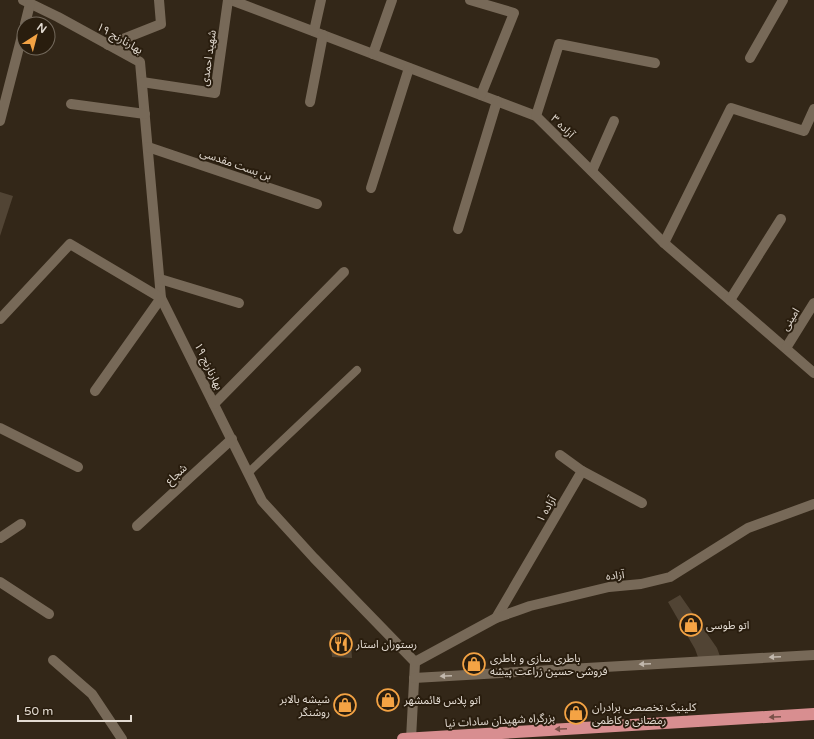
<svg xmlns="http://www.w3.org/2000/svg" width="814" height="739" font-family="'Varela Round','Noto Sans Arabic',sans-serif">
	<style>
		.building { fill: #514434 }
		.lines { fill: none; stroke-linecap: round; stroke-linejoin: round }
		.lane { stroke: #776958; stroke-width: 8 }
		.street { stroke: #776958; stroke-width: 10 }
		.highway { stroke: #d88e90; stroke-width: 12 }
		.oneway { fill: #c2b8ad }
		.oneway2 { fill: #785048 }
		.labels { text-anchor: middle; stroke-width: 4; stroke-linejoin: round; paint-order: stroke }
		.street-label { font-size: 11px; fill: #e2dad1; stroke: #291d0e }
		.poi-label { font-size: 11px; fill: #e2dad1; stroke: #291d0e; text-anchor: start }
	</style>
	<rect width="100%" height="100%" fill="#332718"/>
	<!-- building -->
	<g class="building">
		<path d="M0,192L13,196L0,236Z"/>
		<path d="M680,595L717,648L721,659L699,660L695,649L668,602Z"/>
		<path d="M330,630H350L352,658L332,657Z"/>
	</g>
	<g class="lines">
		<!-- lane -->
		<path class="lane" d="M248,473L357,370"/>
		<!-- street -->
		<g class="street">
			<path d="M23,0L58,17L140,62L161,298L262,501L314,558L415,662L411,739"/>
			<path d="M231,0L536,116L664,243L814,373"/>
			<path d="M470,0L514,13L481,95"/>
			<path d="M25,24L30,4"/>
			<path d="M314,31L321,0"/>
			<path d="M108,45L161,24L159,0"/>
			<path d="M373,54L392,0"/>
			<path d="M750,58L783,0"/>
			<path d="M142,82L215,93L228,0"/>
			<path d="M310,102L323,35"/>
			<path d="M71,104L145,114"/>
			<path d="M536,116L559,44L655,63"/>
			<path d="M0,121L24,28"/>
			<path d="M148,147L317,204"/>
			<path d="M592,171L614,121"/>
			<path d="M371,188L409,68"/>
			<path d="M458,229L497,101"/>
			<path d="M664,243L731,108L804,131L814,109"/>
			<path d="M160,279L239,303"/>
			<path d="M730,300L781,219"/>
			<path d="M0,319L70,244L161,298L95,391"/>
			<path d="M786,348L814,303"/>
			<path d="M214,404L344,272"/>
			<path d="M0,428L78,467"/>
			<path d="M560,455L582,471"/>
			<path d="M137,526L232,439"/>
			<path d="M0,538L21,524"/>
			<path d="M0,582L49,614"/>
			<path d="M496,618L582,471L642,503"/>
			<path d="M53,660L92,694L122,739"/>
			<path d="M415,662L496,618L516,611L530,606L609,587L641,584L670,577L748,528L814,504"/>
			<path d="M414,678L814,655"/>
		</g>
		<!-- highway -->
		<path class="highway" d="M403,739L814,714"/>
	</g>
	<!-- one-way arrows -->
	<defs><path id="oneway-solid" d="M-6-.8H1V-3.2L6.5 0L1 3.2V.8H-6Z"/></defs>
	<g class="oneway">
		<use href="#oneway-solid" transform="translate(775 657) rotate(177)"/>
		<use href="#oneway-solid" transform="translate(645 664) rotate(177)"/>
		<use href="#oneway-solid" transform="translate(446 676) rotate(177)"/>
	</g>
	<g class="oneway2">
		<use href="#oneway-solid" transform="translate(775 717) rotate(177)"/>
		<use href="#oneway-solid" transform="translate(561 729) rotate(177)"/>
	</g>
	<!-- icons -->
	<defs>
		<g id="shop-ring" transform="scale(1.15)"><circle r="9.5" fill="#291d0e" stroke="#f4a344" stroke-width="1.5"/><path d="M-5-2.5h2.3a2.7 3.5 0 0 1 5.4 0H5L5.5 6h-11ZM-1.5-2.5h3a1.5 2.3 0 0 0-3 0Z" fill="#f4a344"/></g>
		<g id="restaurant-ring" transform="scale(1.15)"><circle r="9.5" fill="#291d0e" stroke="#f4a344" stroke-width="1.5"/><path d="M-5-6h1v4h1v-4h1v4h1v-4h1v5L-1.5 .5V6h-2V.5L-5-1ZM5-6V6H3V1.5H1.5Q1.5-4 5-6Z" fill="#f4a344"/></g>
	</defs>
	<g fill-rule="evenodd">
		<use href="#shop-ring" x="691" y="625"/>
		<use href="#restaurant-ring" x="341" y="644"/>
		<use href="#shop-ring" x="474" y="664"/>
		<use href="#shop-ring" x="388" y="700"/>
		<use href="#shop-ring" x="345" y="705"/>
		<use href="#shop-ring" x="576" y="713"/>
	</g>
	<g class="labels">
		<!-- street labels -->
		<g class="street-label">
			<text transform="translate(120 38) rotate(30)" y="4">بهارنارنج ۱۹</text>
			<text transform="translate(208 58) rotate(-82)" y="4">شهید احمدی</text>
			<text transform="translate(563 126) rotate(45)" y="4">آزاده ۳</text>
			<text transform="translate(236 164) rotate(19)" y="4">بن بست مقدسی</text>
			<text transform="translate(790 319) rotate(-58)" y="4">امینی</text>
			<text transform="translate(209 366) rotate(64)" y="4">بهارنارنج ۱۹</text>
			<text transform="translate(176 474) rotate(-42)" y="4">شجاع</text>
			<text transform="translate(546 509) rotate(-60)" y="4">آزاده ۱</text>
			<text transform="translate(615 575) rotate(-7)" y="4">آزاده</text>
			<text transform="translate(500 720) rotate(-3)" y="4">بزرگراه شهیدان سادات نیا</text>
		</g>
		<!-- poi labels -->
		<g class="poi-label">
			<text x="706" y="629">اتو طوسی</text>
			<text x="356" y="648">رستوران استار</text>
			<text x="490" y="662">باطری سازی و باطری<tspan x="490" dy="13">فروشی حسین زراعت پیشه</tspan></text>
			<text x="330" y="703" text-anchor="end">شیشه بالابر<tspan x="330" dy="13">روشنگر</tspan></text>
			<text x="404" y="704">اتو پلاس قائمشهر</text>
			<text x="592" y="711">کلینیک تخصصی برادران<tspan x="592" dy="13">رمضانی و کاظمی</tspan></text>
		</g>
	</g>
	<!-- north arrow -->
	<g transform="translate(36 36) rotate(36)"><circle r="19" fill="#291d0e" stroke="#73695c"/>
	<path d="M0-3L7 15L0 10L-7 15Z" fill="#f4a344"/>
	<text y="-6" font-size="11" font-weight="bold" text-anchor="middle" fill="#e2dad1">N</text>
	</g>
	<!-- scale -->
	<path d="M18 715v6h113v-6" fill="none" stroke="#e2dad1" stroke-width="2"/>
	<text x="24" y="715" font-size="12" fill="#e2dad1" stroke="#291d0e" stroke-width="3" paint-order="stroke">50 m</text>
</svg>
